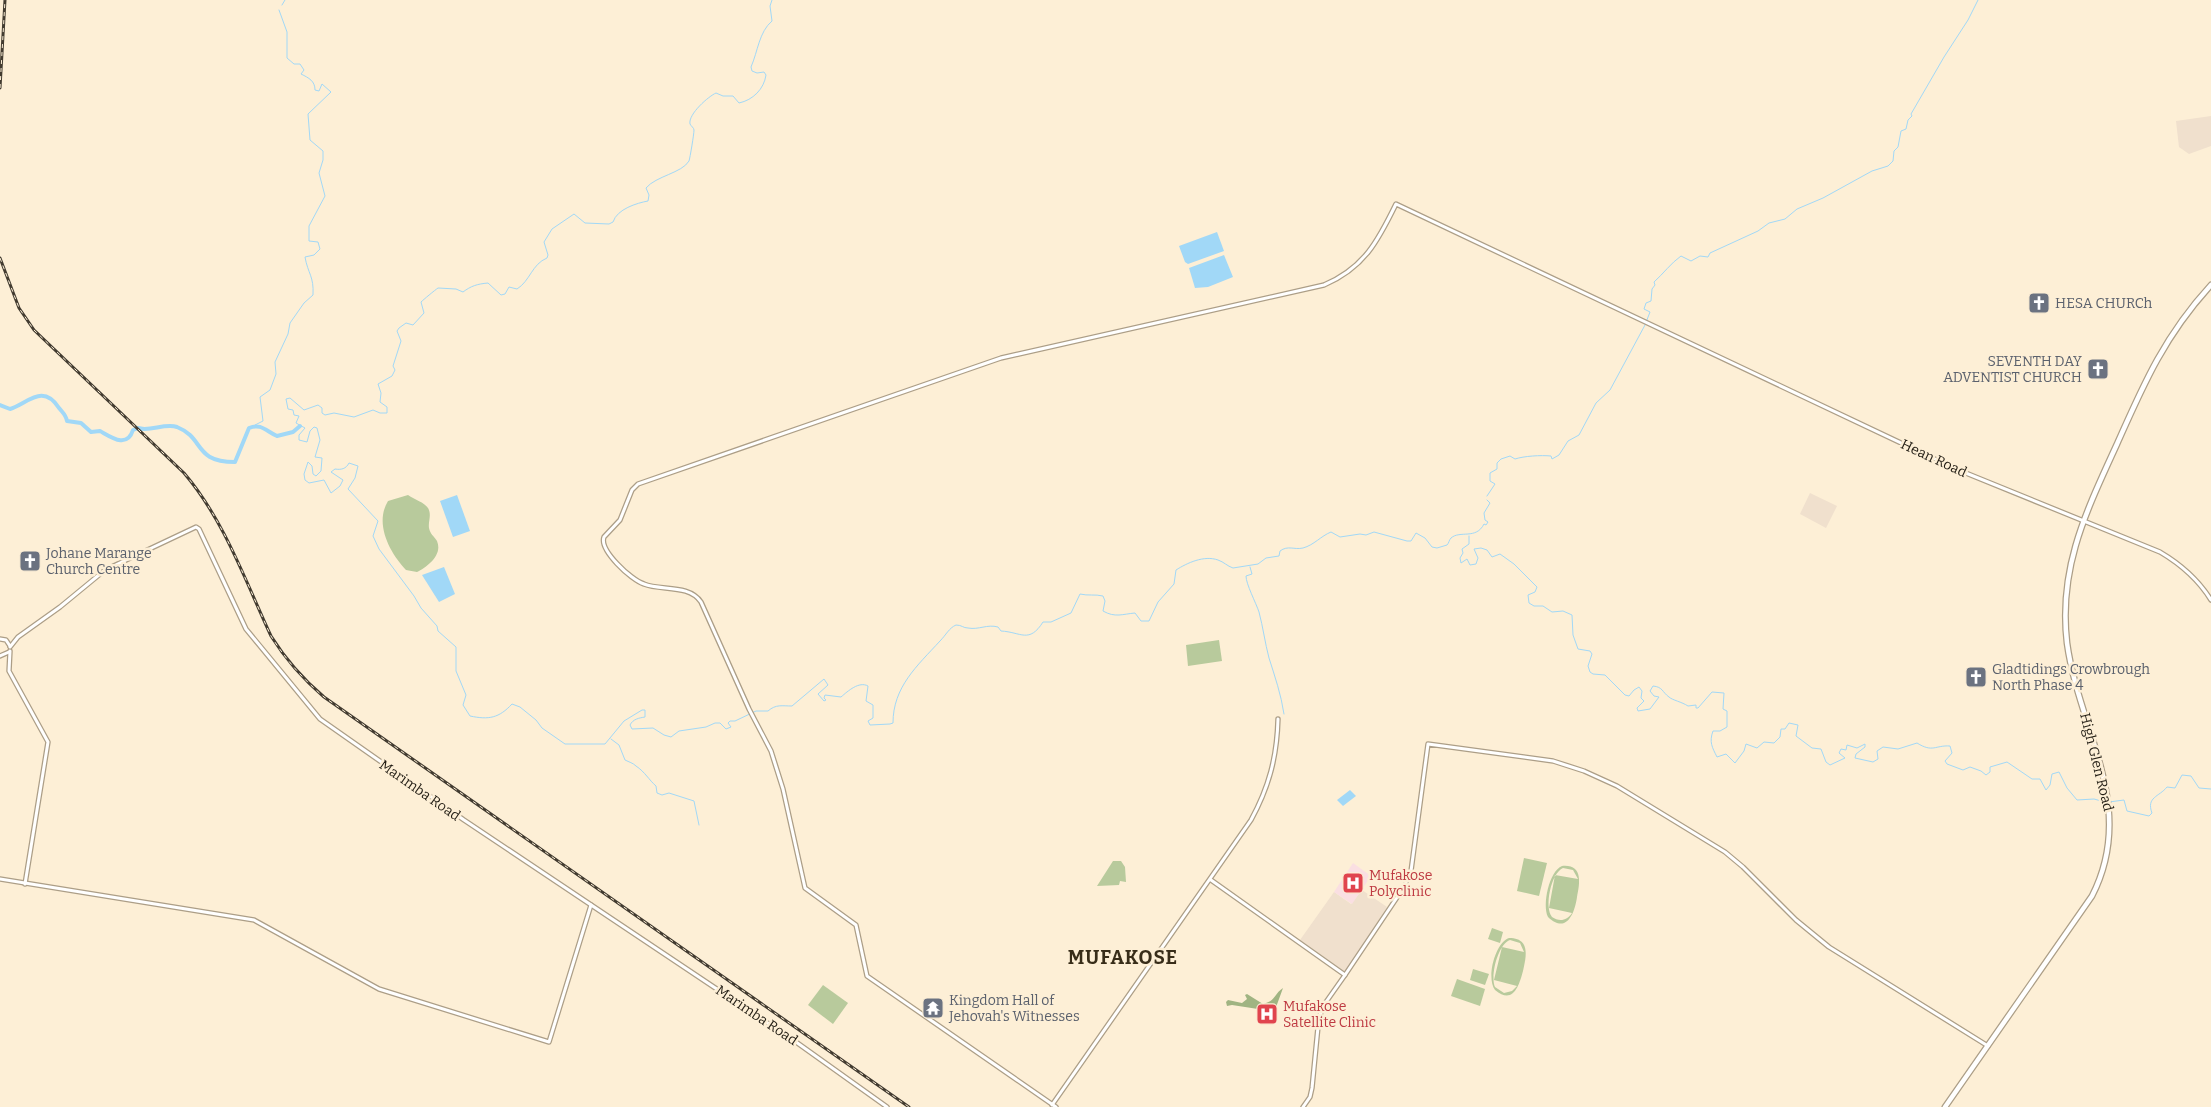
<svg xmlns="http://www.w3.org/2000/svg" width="2211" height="1107" font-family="Bitter,serif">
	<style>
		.commercial { fill: #f0e0cd }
		.medical { fill: #fadfe2 }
		.green { fill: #b8ca9c; fill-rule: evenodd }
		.forest { fill: #a0b482 }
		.water { fill: #a1d8f7 }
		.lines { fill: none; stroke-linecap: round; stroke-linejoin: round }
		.stream { stroke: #a1d8f7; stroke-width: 1 }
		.river { stroke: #a1d8f7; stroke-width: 4 }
		.tertiary-casing { stroke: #ac9e87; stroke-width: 5.5 }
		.primary-casing { stroke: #ac9e87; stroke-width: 7 }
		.tertiary { stroke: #fff; stroke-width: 3 }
		.primary { stroke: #fff; stroke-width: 4.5 }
		.rail-casing { stroke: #423b30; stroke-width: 3 }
		.rail { stroke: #fdefd6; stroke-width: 1; stroke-dasharray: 4; stroke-linecap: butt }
		.labels { text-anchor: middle; stroke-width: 5; stroke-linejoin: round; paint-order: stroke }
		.worship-label { font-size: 14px; fill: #5b616d; stroke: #fdefd6; text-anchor: start }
		.street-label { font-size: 14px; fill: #211c13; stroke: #fdefd6 }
		.health-label { font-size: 14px; fill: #be3a42; stroke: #fdefd6; text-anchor: start }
		.district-label { font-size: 19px; font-weight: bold; letter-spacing: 1px; fill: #382d19; stroke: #fdefd6 }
	</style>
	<rect width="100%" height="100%" fill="#fdefd6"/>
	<!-- commercial -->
	<g class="commercial">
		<path d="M2211,116V146L2189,154L2179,147L2176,121Z"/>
		<path d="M1810,493L1837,506L1826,528L1800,514Z"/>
		<path d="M1362,890L1387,907L1345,972L1300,940L1334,892L1351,904Z"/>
	</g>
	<!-- medical -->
	<path class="medical" d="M1353,863L1371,876L1352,904L1334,892Z"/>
	<!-- green -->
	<g class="green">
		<path d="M408,495C415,500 424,502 428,508C432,515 428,521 429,528C430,534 434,536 437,541C443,555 427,567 417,572L406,570C390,553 374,524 388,501Z"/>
		<path d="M1219,640L1222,661L1188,666L1186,645Z"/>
		<path d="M1524,858L1547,863L1539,896L1517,891Z"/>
		<path d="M1113,861H1121L1125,867L1126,882L1120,881L1119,885L1097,886Z"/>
		<path d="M1562,866C1583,864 1580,883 1577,897C1575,912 1567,935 1548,917C1542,905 1549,871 1562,866ZM1563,868L1573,870L1578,879L1555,875L1549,908L1572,913C1567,921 1559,922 1552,917C1544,907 1551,873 1563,868Z"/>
		<path d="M1492,928L1503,932L1500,943L1488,939Z"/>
		<path d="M1509,938C1531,938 1526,957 1523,971C1519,986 1513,1005 1495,990C1486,978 1495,943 1509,938ZM1510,940L1520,943L1524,952L1502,947L1494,980L1517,986L1512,991L1504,993L1495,987C1490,976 1498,944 1510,940Z"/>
		<path d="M1473,969L1489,974L1485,985L1470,980Z"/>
		<path d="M1457,979L1485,989L1480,1006L1451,996Z"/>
		<path d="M823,985L848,1003L833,1024L808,1005Z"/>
	</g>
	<!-- forest -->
	<path class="forest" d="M1283,988L1275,1010L1261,1011L1258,1009L1232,1005L1227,1006L1226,1002L1228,1000L1242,1003L1247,999L1245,995L1247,994L1263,1004C1276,1001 1273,995 1283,988Z"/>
	<!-- water -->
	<g class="water">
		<path d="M1217,232L1224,251L1188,264L1185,262L1179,246Z"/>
		<path d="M1224,255L1233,277L1208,287L1195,288L1189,268Z"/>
		<path d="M457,495L470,531L453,537L440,501Z"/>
		<path d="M444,567L455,594L439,602L422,575Z"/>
		<path d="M1350,790L1356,796L1343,806L1337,800Z"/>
	</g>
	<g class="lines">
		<!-- stream -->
		<g class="stream">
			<path d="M772,0L770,6L772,21C759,32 758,51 751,67L752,71L757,73L764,72L766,75C764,89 753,100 739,103L733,96H723L716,93C709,96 688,114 690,124C691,126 694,128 694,130C694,134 690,158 689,161C682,173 656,176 646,188L649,195L648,201C637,203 617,209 613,222L609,224L585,223L574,214L552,229L544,242L548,255L547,258C532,264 530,281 517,289L509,287L505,294L501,295L488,283C477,284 471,286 463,292L456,289L438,288C435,290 423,300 421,302L424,313L413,325L406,323L399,328L397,331L401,341L393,366L395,370L392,376L378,384L381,393L380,402L387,407V413H380L373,410L354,417L334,413L325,415L322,413V408L318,405L304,410L290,398L286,399L288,409L293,410L294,415L299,416L296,423L305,428L299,435V440L307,442L310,431L314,427L317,428L320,440L315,457L322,458L321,471L316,476L313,474L312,466L308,462L304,474L305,480L309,483L324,480L331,493L340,486L343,480L331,472L335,469C341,470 346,469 349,463L358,466L355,478L348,489L378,521L373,536L379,549L414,596L421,608L437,626L438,631L456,647V671L466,695L463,705L470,716C489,720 499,718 512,704L520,707L536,720L542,728L565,744H605L624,721L642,710H645V717C639,718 633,719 630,725L632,729L653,728L664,735L671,737L679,731L706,727L715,723H720L726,729L731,727L728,723L730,721H735L756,711H768C776,704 782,706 792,706L824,679L828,685L818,694L824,701L826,700L824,698L825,695L841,697C848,691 859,681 868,686L866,701L873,705V718L868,721L870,725L890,724L893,723C893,687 917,666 940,641C946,635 949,628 956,625C962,625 963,628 968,628C979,630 987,624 998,627L1001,631C1021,632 1029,644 1043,622H1051L1071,613L1080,594C1088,596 1095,594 1103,596L1105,601L1103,611C1115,618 1123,614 1135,613L1141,621H1149L1158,602L1174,584L1176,570C1187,563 1204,555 1218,560C1224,562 1227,566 1233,568L1258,564L1266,558L1279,556L1280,551C1288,545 1294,550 1303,548C1314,545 1321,536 1331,532L1340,537L1360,534L1366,535L1374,532L1407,541H1411L1416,533L1425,538L1432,547L1437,548L1447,545C1449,543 1449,540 1451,538C1460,530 1476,540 1484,524L1486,525L1488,522L1485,520L1484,513L1490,503L1487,500"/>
			<path d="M282,5L285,0"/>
			<path d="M255,425L263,421L260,397L270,390L276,374L275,362L288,334L290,323L304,303L313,295C314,276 308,274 305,257L314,255L320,249L318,242L309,241V226L325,196L319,173L323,160V151L310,140L308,114L331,92L322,84L319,91L315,90C315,81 309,78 301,74L304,70L300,64H294L287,58V32L279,10"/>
			<path d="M1487,496L1495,484L1490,481V473L1497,469V463L1501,459L1510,456L1515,459C1524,456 1541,455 1551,456L1552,459L1559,455L1568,441L1579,435L1596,403L1610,390L1645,325L1650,312L1644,309L1646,303L1651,301L1652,289L1655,285L1654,282C1663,274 1671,263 1681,256L1691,261L1700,256L1708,257L1710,253L1758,231L1769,223L1785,219L1797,209L1823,198L1872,171L1888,166L1893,161L1894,151L1898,147L1901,131L1906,129L1908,120L1912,116L1911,114L1944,57L1968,20L1978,0"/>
			<path d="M1469,536V544L1462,549L1463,553L1460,558L1461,563L1467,559L1470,565L1476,564L1478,558L1474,549L1481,548L1487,550L1492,557L1500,554L1514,564L1537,587L1535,592L1528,595L1529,603L1534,606H1543L1552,612L1563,611L1572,615L1573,635L1578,649L1590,651L1592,654L1588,666L1590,672L1593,674L1605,675L1625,695L1629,696L1634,690L1639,687L1642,691L1641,698L1644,701L1637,708L1638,711L1650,709L1659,697L1654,696L1650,691L1653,686C1663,687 1662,692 1669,697C1672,700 1682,702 1688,706L1696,705V708H1698L1712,692L1724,693L1723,709L1727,711V727L1720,731H1713C1709,742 1712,747 1717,757L1726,754L1735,763L1744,751L1746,744L1757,748L1764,742L1774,743L1780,737L1781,729H1785L1789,723L1798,725L1796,736L1812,748L1821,749L1826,762L1830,765L1845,758L1839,753L1841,749L1846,750L1847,745L1857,748L1865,744V747L1856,754L1855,758L1873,762L1878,759L1877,751L1883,747L1898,749L1917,743C1933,753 1935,745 1950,746L1952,753L1945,761L1947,764L1963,770L1970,767L1981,771L1986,775L1990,772V767L2007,762L2032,779H2040L2046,790L2050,785L2052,774L2059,772L2067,788L2077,800L2094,799L2105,802"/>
			<path d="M1250,567L1252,574L1246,576C1246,584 1256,603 1259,612C1263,627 1265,643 1269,658C1275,677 1281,694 1284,714"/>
			<path d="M611,739L619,745L625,760C629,762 633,763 636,766C645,772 649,780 656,786L657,793L662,795L669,793L694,801L699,825"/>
			<path d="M2109,802L2124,800L2127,811L2149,816L2152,813C2146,797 2159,797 2167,787L2175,788L2182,775L2191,776L2199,788L2211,789"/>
		</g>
		<!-- river -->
		<path class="river" d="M0,405L10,409C28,403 43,383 59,408C63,413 66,415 67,421L81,423L91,432L100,431C111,437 127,449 133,430L138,428C149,432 165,423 177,427C205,438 193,462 235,462L249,428C261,423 266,431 277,436L293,432L300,426"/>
		<!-- tertiary casing -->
		<g class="tertiary-casing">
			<g id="tertiary">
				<path d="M0,639L6,640L10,646"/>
				<path d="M10,647L18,637L60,607L105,570L196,527L199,529L246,629L320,719L464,820L796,1042L887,1107"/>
				<path d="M10,651L9,671L48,742L25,884"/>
				<path d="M0,656L9,652"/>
				<path d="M0,879L254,920L379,989L549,1042L591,905"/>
				<path d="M1211,880L1345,975L1326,1002L1319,1017L1312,1088L1310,1097L1303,1107"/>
				<path d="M1345,975L1404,887L1411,871L1428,744L1553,761L1584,771L1617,786L1725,852L1743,867L1796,920L1829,947L1988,1046"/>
				<path d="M1052,1105L1251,820C1269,787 1277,757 1278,719"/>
				<path d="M1056,1107L867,976L856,925L805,888L783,789L771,751L749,709L701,602C689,584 661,591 644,584C631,580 599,550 604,537L620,520L632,490L638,484L1001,358L1324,285C1364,268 1378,241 1396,204L1956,469L2160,552C2182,565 2198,579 2211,600"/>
			</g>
		</g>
		<!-- primary casing -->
		<g class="primary-casing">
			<path id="primary" d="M1945,1107L2092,896C2138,806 2079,731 2067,643C2058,567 2087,510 2117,444C2144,383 2165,335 2211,285"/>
		</g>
		<!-- tertiary -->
		<use href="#tertiary" class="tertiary"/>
		<!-- primary -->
		<use href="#primary" class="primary"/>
		<!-- rail casing -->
		<g class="rail-casing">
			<g id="rail">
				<path d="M0,88L5,0"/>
				<path d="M0,258L19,308L34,330L184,473C224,520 245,580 271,636C286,660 303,679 324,697L909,1107"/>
			</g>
		</g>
		<!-- rail -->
		<use href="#rail" class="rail"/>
	</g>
	<!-- icons -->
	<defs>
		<g id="church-square" transform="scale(1.125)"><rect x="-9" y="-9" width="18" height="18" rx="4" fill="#6b7280" stroke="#fdefd6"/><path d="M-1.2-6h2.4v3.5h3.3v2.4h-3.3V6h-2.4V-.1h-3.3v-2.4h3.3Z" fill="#fff"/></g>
		<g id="hospital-square" transform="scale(1.125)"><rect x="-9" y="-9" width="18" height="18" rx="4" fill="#e0444e" stroke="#fdefd6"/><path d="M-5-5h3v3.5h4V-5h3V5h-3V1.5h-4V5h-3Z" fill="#fff"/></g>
		<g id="temple-square" transform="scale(1.125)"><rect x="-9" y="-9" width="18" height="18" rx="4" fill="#6b7280" stroke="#fdefd6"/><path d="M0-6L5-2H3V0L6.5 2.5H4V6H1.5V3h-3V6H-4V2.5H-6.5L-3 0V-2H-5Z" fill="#fff"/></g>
	</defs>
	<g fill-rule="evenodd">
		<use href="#church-square" x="2039" y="303"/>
		<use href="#church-square" x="2098" y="369"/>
		<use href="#church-square" x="30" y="561"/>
		<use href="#church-square" x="1976" y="677"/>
		<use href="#hospital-square" x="1353" y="883"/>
		<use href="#temple-square" x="933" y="1008"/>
		<use href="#hospital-square" x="1267" y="1014"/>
	</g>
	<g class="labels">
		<!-- worship labels -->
		<g class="worship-label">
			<text x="2055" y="308">HESA CHURCh</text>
			<text x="2082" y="366" text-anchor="end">SEVENTH DAY<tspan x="2082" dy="16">ADVENTIST CHURCH</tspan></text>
			<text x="46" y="558">Johane Marange<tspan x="46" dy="16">Church Centre</tspan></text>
			<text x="1992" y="674">Gladtidings Crowbrough<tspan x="1992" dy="16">North Phase 4</tspan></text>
			<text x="949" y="1005">Kingdom Hall of<tspan x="949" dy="16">Jehovah's Witnesses</tspan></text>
		</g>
		<!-- street labels -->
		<g class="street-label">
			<text transform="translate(1934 458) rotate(25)" y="5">Hean Road</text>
			<text transform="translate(2097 762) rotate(76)" y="5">High Glen Road</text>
			<text transform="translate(420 790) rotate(35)" y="5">Marimba Road</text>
			<text transform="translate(757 1015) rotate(34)" y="5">Marimba Road</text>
		</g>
		<!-- health labels -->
		<g class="health-label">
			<text x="1369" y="880">Mufakose<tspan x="1369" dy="16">Polyclinic</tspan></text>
			<text x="1283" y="1011">Mufakose<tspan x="1283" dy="16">Satellite Clinic</tspan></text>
		</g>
		<!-- district labels -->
		<g class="district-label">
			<text x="1123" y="964">MUFAKOSE</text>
		</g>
	</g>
</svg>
